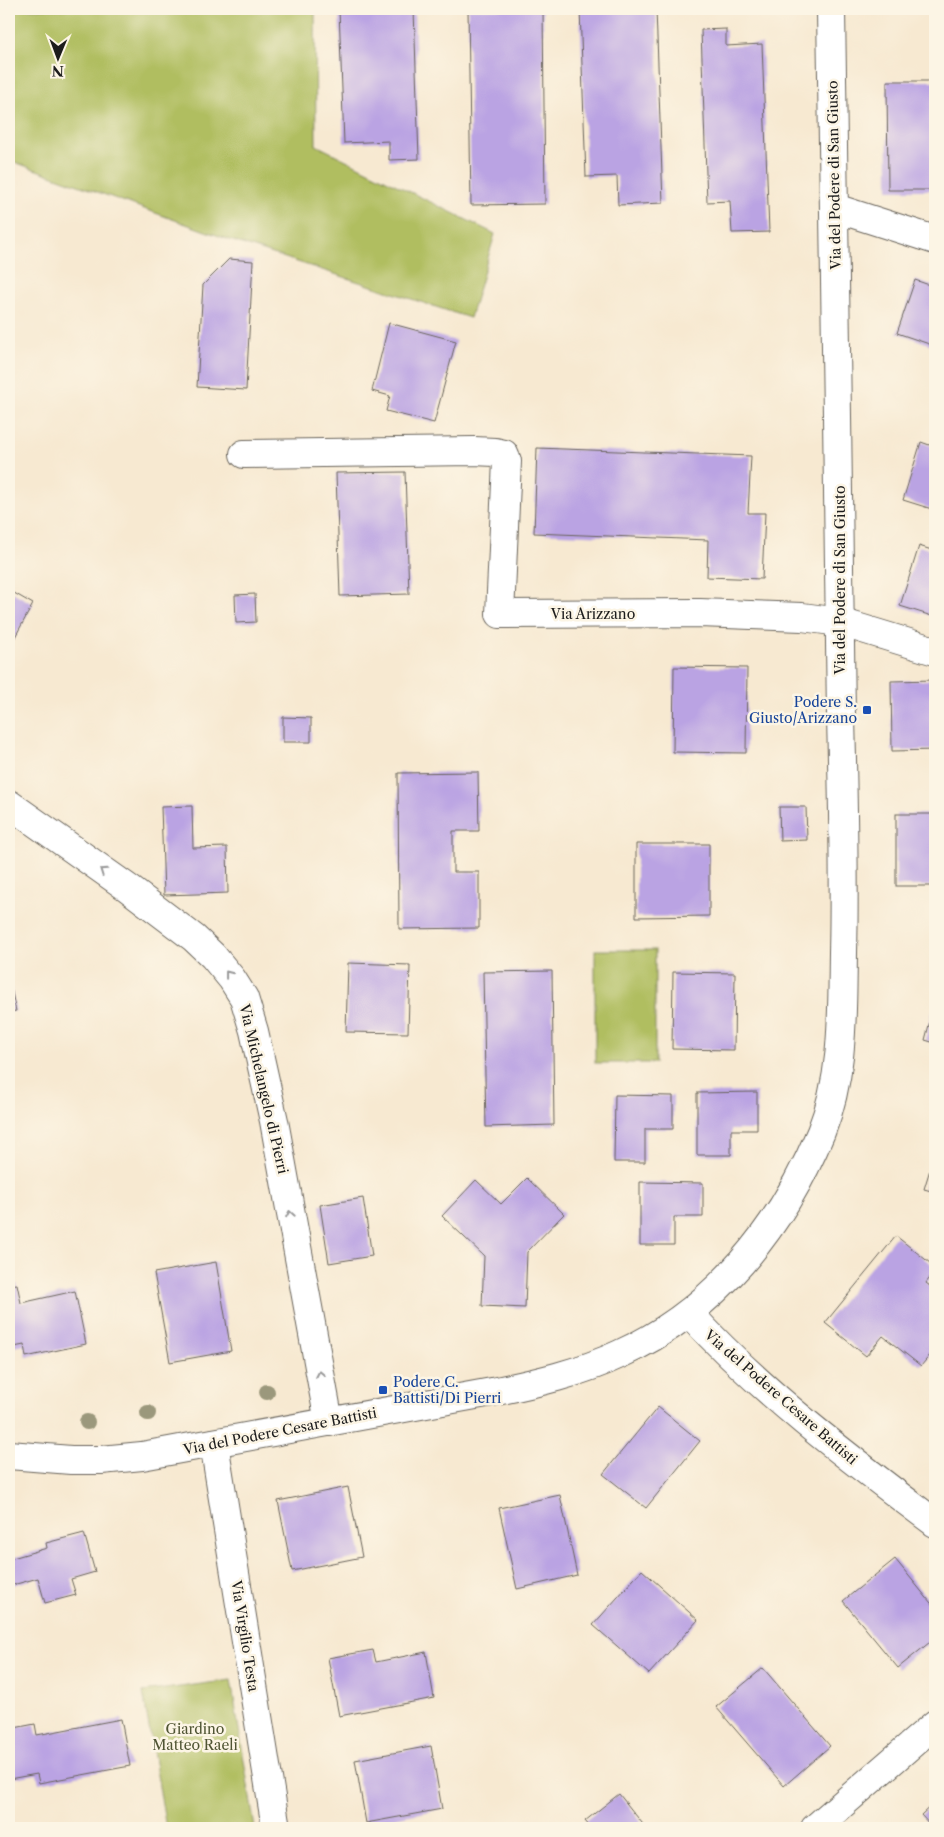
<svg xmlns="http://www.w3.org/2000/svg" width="944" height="1837" font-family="'Libre Caslon Text',serif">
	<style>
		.green { fill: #b0be60; stroke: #666d3e }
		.building { fill: #baa3e3 }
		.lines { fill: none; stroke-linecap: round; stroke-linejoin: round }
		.minor-casing { stroke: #69645b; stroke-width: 30 }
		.minor { stroke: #fff; stroke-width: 28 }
		.tree { fill: #9b987b }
		.oneway { stroke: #999 }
		.transit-dot { fill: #1a4fb4; stroke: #fcf5e5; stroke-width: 2 }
		.labels { text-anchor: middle; stroke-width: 5; stroke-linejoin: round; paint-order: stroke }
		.street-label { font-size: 14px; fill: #1c1c1c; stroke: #fcf5e5 }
		.transit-label { font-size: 14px; fill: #164399; stroke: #fcf5e5; text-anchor: end }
		.park-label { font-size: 14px; fill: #505534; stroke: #fcf5e5 }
	</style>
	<rect width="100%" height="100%" fill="#fcf5e5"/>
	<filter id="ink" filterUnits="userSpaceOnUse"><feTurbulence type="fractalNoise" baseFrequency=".02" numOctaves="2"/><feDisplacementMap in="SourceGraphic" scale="10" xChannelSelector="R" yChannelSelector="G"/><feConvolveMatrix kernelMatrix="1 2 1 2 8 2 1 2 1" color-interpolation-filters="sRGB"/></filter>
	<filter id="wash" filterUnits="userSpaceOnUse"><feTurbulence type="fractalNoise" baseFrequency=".0096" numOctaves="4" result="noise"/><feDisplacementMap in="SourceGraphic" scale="20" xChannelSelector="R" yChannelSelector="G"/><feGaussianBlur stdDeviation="1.12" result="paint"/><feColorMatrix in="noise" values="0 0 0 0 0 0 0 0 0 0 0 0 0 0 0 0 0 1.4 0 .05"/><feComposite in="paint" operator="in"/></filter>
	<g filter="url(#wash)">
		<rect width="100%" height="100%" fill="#f7e9d1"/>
		<!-- green -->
		<g class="green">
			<path d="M9,9H315L316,145L495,234L470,318L233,241L9,160Z"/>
			<rect x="595" y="950" width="60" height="113"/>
			<path d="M231,1680L255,1828H166L143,1692Z"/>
		</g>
		<g id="blocks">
			<!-- building -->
			<g class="building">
				<path d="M339,9H414L419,159L389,160V141L344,143Z"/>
				<path d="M468,9H543L545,204L471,205Z"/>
				<path d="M580,9H656L663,203L618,205L617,176L586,177Z"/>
				<path d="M899,9H935V12L899,11Z"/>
				<path d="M726,29V46L762,44L769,232L732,233L730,201L707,202L701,30Z"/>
				<path d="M887,81H935V190H888Z"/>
				<path d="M229,259L253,261L246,390L197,387L203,285Z"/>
				<path d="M915,280L935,287V346L897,333Z"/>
				<path d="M389,323L456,341L434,423L386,411L390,396L372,391Z"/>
				<path d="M921,442L935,447V510L903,500Z"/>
				<path d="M537,448L751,456L748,513H765L762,579L707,577L708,540L534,533Z"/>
				<path d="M405,472L409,594L340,596L336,473Z"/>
				<path d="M919,546L935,551V617L900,606Z"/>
				<path d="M9,590L33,604L9,648Z"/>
				<path d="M255,594L256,622L236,623L235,595Z"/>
				<path d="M674,667L747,668L746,753L673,752Z"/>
				<path d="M935,680V750L892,751L891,681Z"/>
				<path d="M283,717L311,718V742H283Z"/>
				<path d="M478,772L479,831H453V872H479V928L399,929L398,773Z"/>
				<path d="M192,806L193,848L227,847L228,893L164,895L161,807Z"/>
				<path d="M779,807H806L807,840L780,841Z"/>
				<rect x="896" y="814" width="39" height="72"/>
				<path d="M636,844H709V916L636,917Z"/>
				<path d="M348,963L410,965L408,1033L346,1032Z"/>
				<path d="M552,971L554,1125L486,1127L483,972Z"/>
				<path d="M673,972L735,973L734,1050L672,1049Z"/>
				<path d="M9,979L16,1011L9,1012Z"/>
				<path d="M935,1002V1043L925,1040Z"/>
				<path d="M757,1092V1130H731V1155H697V1093Z"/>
				<path d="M615,1095L673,1096V1129H645V1162H614Z"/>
				<path d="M935,1153V1192L924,1189Z"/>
				<path d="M527,1178L564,1214L527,1252L525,1308L482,1306L484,1256L442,1216L476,1180L501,1204Z"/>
				<path d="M640,1182L703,1183V1217H674V1245H640Z"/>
				<path d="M363,1198L372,1256L329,1263L320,1205Z"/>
				<path d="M896,1236L935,1267V1271L926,1283L935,1290V1349L921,1366L883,1336L866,1356L825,1323Z"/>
				<path d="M216,1262L231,1351L170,1362L154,1273Z"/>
				<path d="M17,1284L21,1303L75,1291L86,1344L26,1357L24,1345L9,1348V1285Z"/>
				<path d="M658,1407L700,1441L646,1508L603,1474Z"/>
				<path d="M348,1487L362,1557L292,1571L278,1501Z"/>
				<path d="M560,1495L577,1575L517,1589L499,1508Z"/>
				<path d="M84,1533L95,1572L71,1579L76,1595L45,1603L38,1578L9,1586V1559L47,1548L46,1543Z"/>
				<path d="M895,1559L935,1608V1638L898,1668L843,1601Z"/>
				<path d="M642,1570L698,1620L649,1674L593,1625Z"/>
				<path d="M373,1650L376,1662L426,1652L434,1698L339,1716L328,1658Z"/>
				<path d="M763,1668L830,1746L784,1786L716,1707Z"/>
				<path d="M121,1719L130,1766L39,1783L37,1774L9,1779V1729L35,1724L37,1735Z"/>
				<path d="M431,1746L442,1809L366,1823L355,1760Z"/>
				<path d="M619,1794L646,1828H591L585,1821Z"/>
				<path d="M935,1802V1828H933L921,1815Z"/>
			</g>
		</g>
	</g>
	<g filter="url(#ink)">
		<use href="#blocks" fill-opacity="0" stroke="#69645b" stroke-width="1"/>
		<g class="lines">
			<!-- minor casing -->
			<g class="minor-casing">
				<g id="minor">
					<path d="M835,208L935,240"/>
					<path d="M244,454L474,451L495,452L504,454L507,461L500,614L700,613L802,617L840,622L935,651"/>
					<path d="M9,804L128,888L194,938L213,956L232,979L244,998L254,1031L274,1121L329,1422"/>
					<path d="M689,1313C762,1393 849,1458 935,1523"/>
					<path d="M214,1443L276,1828"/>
					<path d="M9,1455L71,1460H101L142,1456L492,1392C536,1383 580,1373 620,1354C715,1311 782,1227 821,1132C844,1075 842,1014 843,953C845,875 843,796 841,717C837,481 836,245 831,9"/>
					<path d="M815,1828L935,1724"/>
				</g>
			</g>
			<!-- minor -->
			<use href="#minor" class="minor"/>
		</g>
		<!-- trees -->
		<g class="tree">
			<circle cx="267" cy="1392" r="8"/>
			<circle cx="148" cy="1413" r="8"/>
			<circle cx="87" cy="1422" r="8"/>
		</g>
		<!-- one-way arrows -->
		<defs><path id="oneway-chevron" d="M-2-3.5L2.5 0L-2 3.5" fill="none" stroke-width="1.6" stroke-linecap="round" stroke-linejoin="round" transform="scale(1.25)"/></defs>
		<g class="oneway">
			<use href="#oneway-chevron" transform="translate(103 871) rotate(-145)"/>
			<use href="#oneway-chevron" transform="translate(228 974) rotate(-128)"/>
			<use href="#oneway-chevron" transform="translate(290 1214) rotate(-100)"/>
			<use href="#oneway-chevron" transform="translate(320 1374) rotate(-101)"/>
		</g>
	</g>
	<!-- markers -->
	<g class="transit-dot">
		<rect x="862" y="705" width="10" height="10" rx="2.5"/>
		<rect x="378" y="1385" width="10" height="10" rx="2.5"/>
	</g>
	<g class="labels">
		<!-- street labels -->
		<g class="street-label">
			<text transform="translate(834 175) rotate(-91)" y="5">Via del Podere di San Giusto</text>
			<text transform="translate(840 580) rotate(-90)" y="5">Via del Podere di San Giusto</text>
			<text x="593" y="619">Via Arizzano</text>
			<text transform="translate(264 1089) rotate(77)" y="5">Via Michelangelo di Pierri</text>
			<text transform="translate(781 1397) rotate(41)" y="5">Via del Podere Cesare Battisti</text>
			<text transform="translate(280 1431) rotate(-11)" y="5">Via del Podere Cesare Battisti</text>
			<text transform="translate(245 1636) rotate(81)" y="5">Via Virgilio Testa</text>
		</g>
		<!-- transit labels -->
		<g class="transit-label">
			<text x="857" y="707">Podere S.<tspan x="857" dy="16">Giusto/Arizzano</tspan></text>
			<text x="393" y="1387" text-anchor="start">Podere C.<tspan x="393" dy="16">Battisti/Di Pierri</tspan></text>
		</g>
		<!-- park labels -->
		<g class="park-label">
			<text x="195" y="1734">Giardino<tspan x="195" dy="16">Matteo Raeli</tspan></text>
		</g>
	</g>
	<!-- margin -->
	<rect width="944" height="1837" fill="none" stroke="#fcf5e5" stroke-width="30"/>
	<!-- north arrow -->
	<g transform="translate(58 58) rotate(181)" stroke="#fcf5e5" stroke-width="4" paint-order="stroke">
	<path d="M0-4L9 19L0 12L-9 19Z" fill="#1c1c1c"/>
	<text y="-8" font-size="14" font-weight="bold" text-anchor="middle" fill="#1c1c1c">N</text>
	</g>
</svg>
